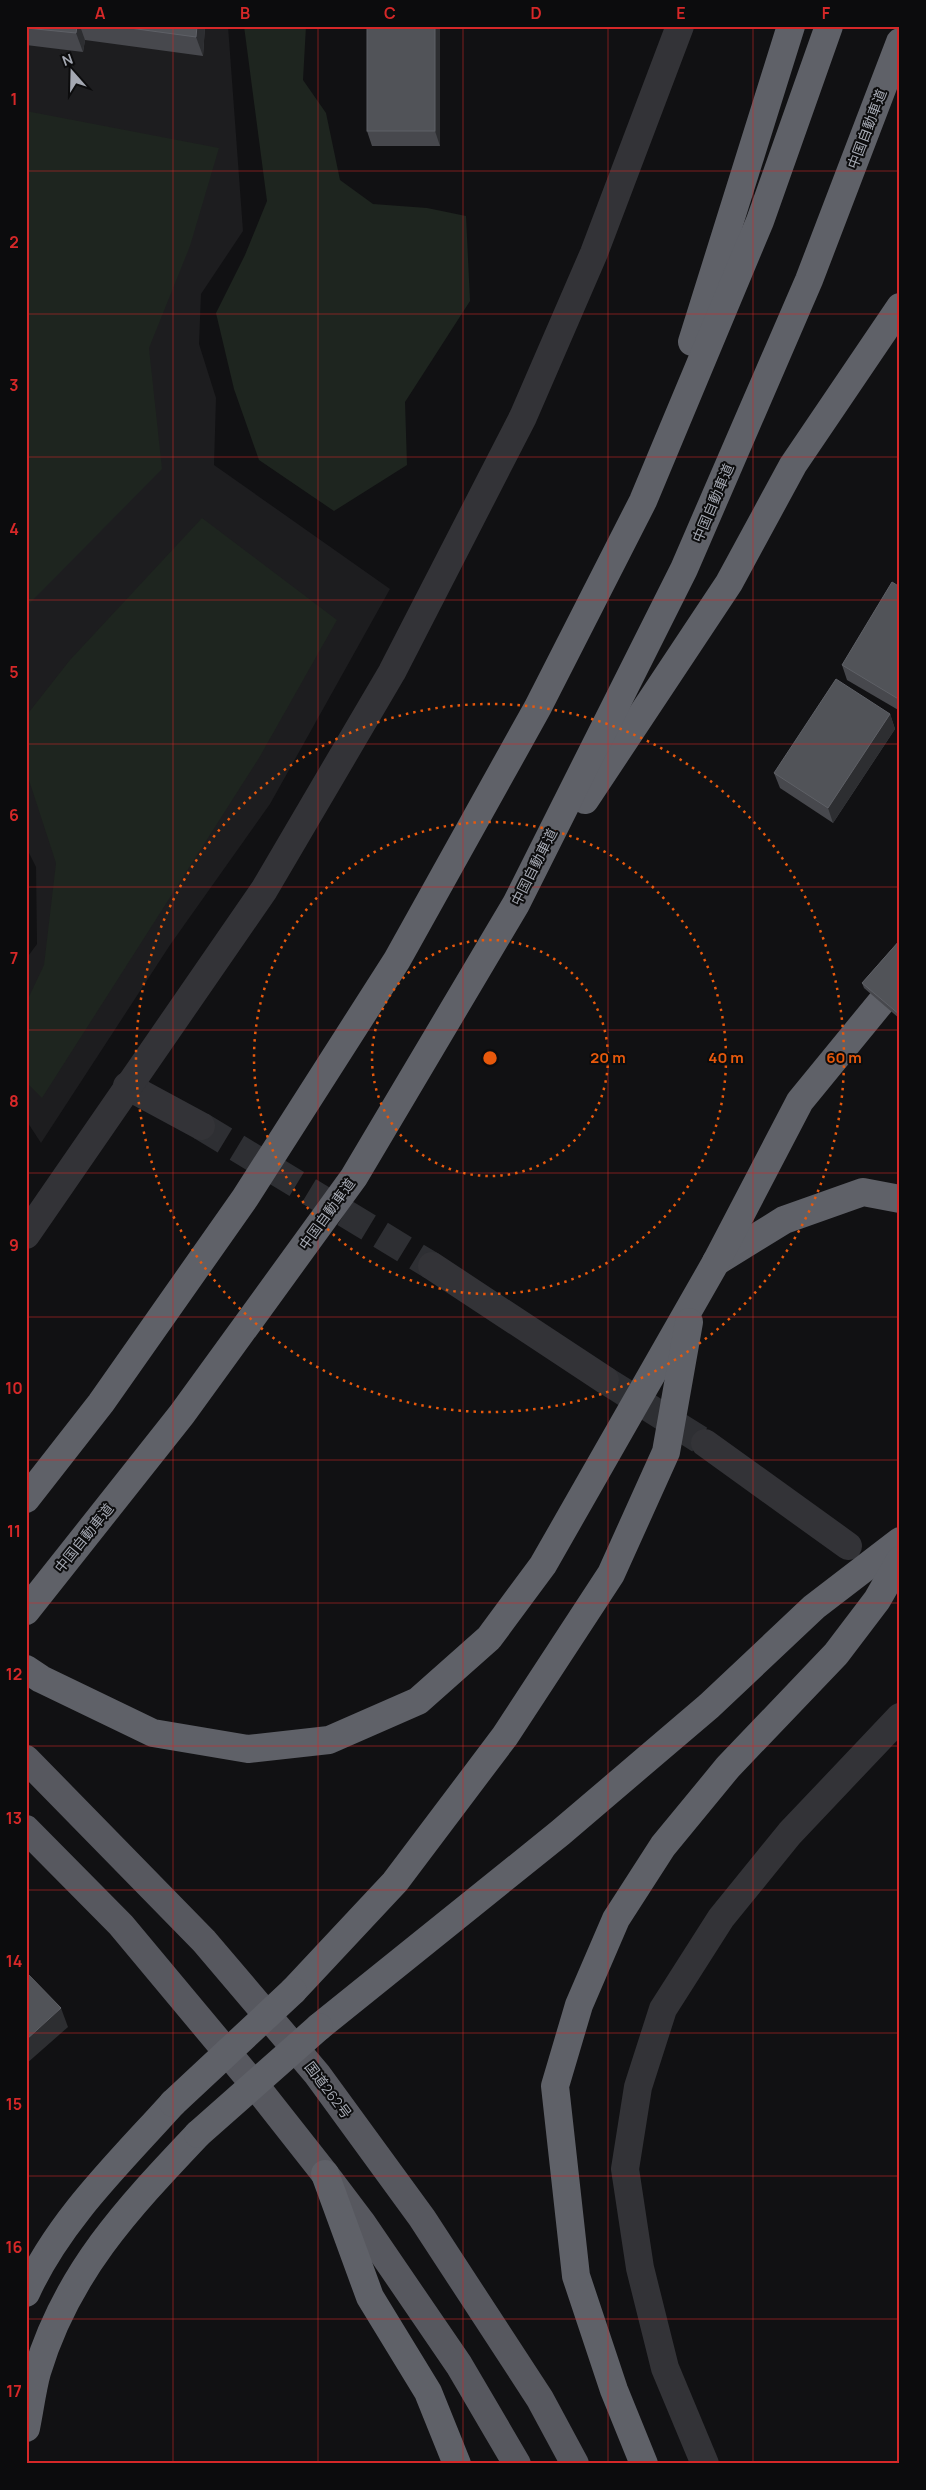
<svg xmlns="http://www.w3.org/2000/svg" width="926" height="2490" font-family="Manrope,'Noto Sans JP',sans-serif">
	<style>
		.built { fill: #1d1d1f }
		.green { fill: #1e251f }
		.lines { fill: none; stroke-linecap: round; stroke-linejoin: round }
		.minor-tunnel { stroke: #2e2f33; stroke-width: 28; stroke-dasharray: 28 14; stroke-linecap: butt }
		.minor { stroke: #333337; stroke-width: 28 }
		.trunk { stroke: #57585f; stroke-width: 28 }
		.motorway { stroke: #5f6168; stroke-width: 28 }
		.motorway-bridge { stroke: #5f6168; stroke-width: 28 }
		.wall { fill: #47484d }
		.shaded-wall { fill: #2d2e31 }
		.building { fill: #515358; stroke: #5e6066 }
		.grid { fill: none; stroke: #d62828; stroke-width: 1; stroke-opacity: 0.55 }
		.ring { fill: none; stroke: #e8590c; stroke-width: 2.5; stroke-dasharray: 2.5 5 }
		.labels { text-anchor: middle; stroke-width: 4; stroke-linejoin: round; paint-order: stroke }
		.street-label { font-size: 14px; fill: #a4a8b2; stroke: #0c0c0d }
		.centre { fill: #e8590c; stroke: #0c0c0d; stroke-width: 2.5 }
		.ring-label { font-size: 15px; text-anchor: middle; font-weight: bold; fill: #e8590c; stroke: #0c0c0d; stroke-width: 4; stroke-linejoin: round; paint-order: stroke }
		.neatline { fill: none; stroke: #d62828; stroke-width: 2 }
		.grid-label { font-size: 16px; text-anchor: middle; font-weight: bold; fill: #d62828 }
	</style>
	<rect width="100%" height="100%" fill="#111113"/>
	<!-- built -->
	<path class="built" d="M26,26H228L243,231L201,294L199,344L216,398L214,465L390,589L270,804L170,945L41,1143L26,1120V959L37,944L36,867L26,847Z"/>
	<!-- green -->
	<g class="green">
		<path d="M244,26H306L303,80L326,113L340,180L373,204L427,208L466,216L470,301L405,402L407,465L334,511L259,460L234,389L216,313L245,255L267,201Z"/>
		<path d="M26,111L219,148L190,246L149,348L162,469L26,607Z"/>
		<path d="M202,518L337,620L259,758L42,1098L26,1082V1003L44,965L56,863L26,771V716L70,660Z"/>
	</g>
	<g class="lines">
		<!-- minor-tunnel -->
		<g class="minor-tunnel">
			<path d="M201,1126L432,1266"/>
			<path d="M605,1380L705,1443"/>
		</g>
		<!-- minor -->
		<g class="minor">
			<path d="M127,1086L201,1126"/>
			<path d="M26,1235L264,890L392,672L523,417L594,253L680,26"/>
			<path d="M432,1266L605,1380"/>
			<path d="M705,1443L848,1546"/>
			<path d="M705,2464L665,2368L640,2268L625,2169L638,2087L663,2009L721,1918L790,1833L900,1717"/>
		</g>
		<!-- trunk -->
		<g class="trunk">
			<path d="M26,1759L204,1941L317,2074L422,2218L540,2399L575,2464"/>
			<path d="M26,1829L121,1925L262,2094L325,2174L362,2223L459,2365L517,2464"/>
		</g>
		<!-- motorway -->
		<g class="motorway">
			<path d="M692,342L791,26"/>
			<path d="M585,800L729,583L793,465L900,307"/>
			<path d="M716,1262L784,1220L863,1192L900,1199"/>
			<path d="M26,1499L101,1403L245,1198L397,960L538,707L643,501L760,221L829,26"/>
			<path d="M26,1611L182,1414L354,1177L516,904L684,569L809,280L900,42"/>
			<path d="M26,1669L41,1679L153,1733L248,1749L329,1740L418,1701L489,1638L543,1565L716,1262L800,1101L900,979"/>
			<path d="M293,1991L395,1882L505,1736L611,1574L666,1452L689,1322"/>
			<path d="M319,2027L560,1833L709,1706L814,1607L900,1541"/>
			<path d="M325,2174L370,2297L428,2392L457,2464"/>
			<path d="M26,2293C59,2220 120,2162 173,2103"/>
			<path d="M26,2428C30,2409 32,2390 37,2372C67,2272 128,2208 198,2134"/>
			<path d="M644,2464L614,2390L576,2276L555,2086L579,2005L616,1919L663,1846L728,1767L836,1654L877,1600L900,1560"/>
		</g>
		<!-- motorway-bridge -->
		<g class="motorway-bridge">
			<path d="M173,2103L293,1991"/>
			<path d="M198,2134L319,2027"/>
		</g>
	</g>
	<!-- wall -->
	<g class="wall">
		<path d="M26,26H205L203,56L85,40L83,52L26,45Z"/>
		<path d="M440,28V146H372L367,131Z"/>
		<path d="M900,587V711L847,680L842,665Z"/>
		<path d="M890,714L895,729L833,823L780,788L774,773Z"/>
		<path d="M900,940V1019L864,988L862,983Z"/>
	</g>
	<!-- shaded-wall -->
	<g class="shaded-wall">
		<path d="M77,26H80L85,40L83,52L76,33Z"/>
		<path d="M197,26H205L203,56L196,37Z"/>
		<path d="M435,26H439L440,28V146L435,131Z"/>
		<path d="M890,714L895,729L833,823L828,808Z"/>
		<path d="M61,2008L68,2027L26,2064V2040Z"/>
	</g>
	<!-- building -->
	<g class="building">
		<path d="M26,26H77L76,33L26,28Z"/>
		<path d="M115,26H197L196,37Z"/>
		<rect x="367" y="26" width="68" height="105"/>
		<path d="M892,582L900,587V700L842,665Z"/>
		<path d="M836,679L890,714L828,808L774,773Z"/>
		<path d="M900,940V1015L862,983Z"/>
		<path d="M26,1972L61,2008L26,2040Z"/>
	</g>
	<!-- grid -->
	<path class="grid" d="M173,26V2464M318,26V2464M463,26V2464M608,26V2464M753,26V2464M26,171H900M26,314H900M26,457H900M26,600H900M26,744H900M26,887H900M26,1030H900M26,1173H900M26,1317H900M26,1460H900M26,1603H900M26,1746H900M26,1890H900M26,2033H900M26,2176H900M26,2319H900"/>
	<!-- distance rings -->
	<g class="ring">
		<circle cx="490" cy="1058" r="118"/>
		<circle cx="490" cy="1058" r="236"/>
		<circle cx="490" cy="1058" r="354"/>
	</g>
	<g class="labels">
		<!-- street labels -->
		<g class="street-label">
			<text transform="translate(867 129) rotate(-69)" y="5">中国自動車道</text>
			<text transform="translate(713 503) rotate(-67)" y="5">中国自動車道</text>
			<text transform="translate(534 867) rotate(-63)" y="5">中国自動車道</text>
			<text transform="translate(327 1214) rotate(-54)" y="5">中国自動車道</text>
			<text transform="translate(84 1538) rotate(-51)" y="5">中国自動車道</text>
			<text transform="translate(328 2090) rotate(53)" y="5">国道262号</text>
		</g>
	</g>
	<circle cx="490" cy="1058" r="8" class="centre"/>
	<g class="ring-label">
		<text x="608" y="1063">20 m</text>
		<text x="726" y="1063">40 m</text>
		<text x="844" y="1063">60 m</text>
	</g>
	<!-- border -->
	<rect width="926" height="2490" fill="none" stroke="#0c0c0d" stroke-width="55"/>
	<!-- north arrow -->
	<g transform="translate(72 72) rotate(340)" stroke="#0c0c0d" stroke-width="4" paint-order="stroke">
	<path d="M0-4L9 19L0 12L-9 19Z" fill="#a4a8b2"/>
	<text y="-8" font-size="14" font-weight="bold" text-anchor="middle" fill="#a4a8b2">N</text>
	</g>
	<rect x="28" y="28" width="870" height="2434" class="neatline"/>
	<g class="grid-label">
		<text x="100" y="19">A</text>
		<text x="245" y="19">B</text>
		<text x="390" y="19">C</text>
		<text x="536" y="19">D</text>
		<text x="681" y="19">E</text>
		<text x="826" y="19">F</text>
		<text x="14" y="105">1</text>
		<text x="14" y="248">2</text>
		<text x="14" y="391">3</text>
		<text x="14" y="535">4</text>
		<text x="14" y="678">5</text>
		<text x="14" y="821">6</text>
		<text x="14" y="964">7</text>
		<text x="14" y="1107">8</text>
		<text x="14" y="1251">9</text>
		<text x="14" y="1394">10</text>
		<text x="14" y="1537">11</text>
		<text x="14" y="1680">12</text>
		<text x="14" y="1824">13</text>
		<text x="14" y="1967">14</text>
		<text x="14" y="2110">15</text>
		<text x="14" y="2253">16</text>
		<text x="14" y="2397">17</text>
	</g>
</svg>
